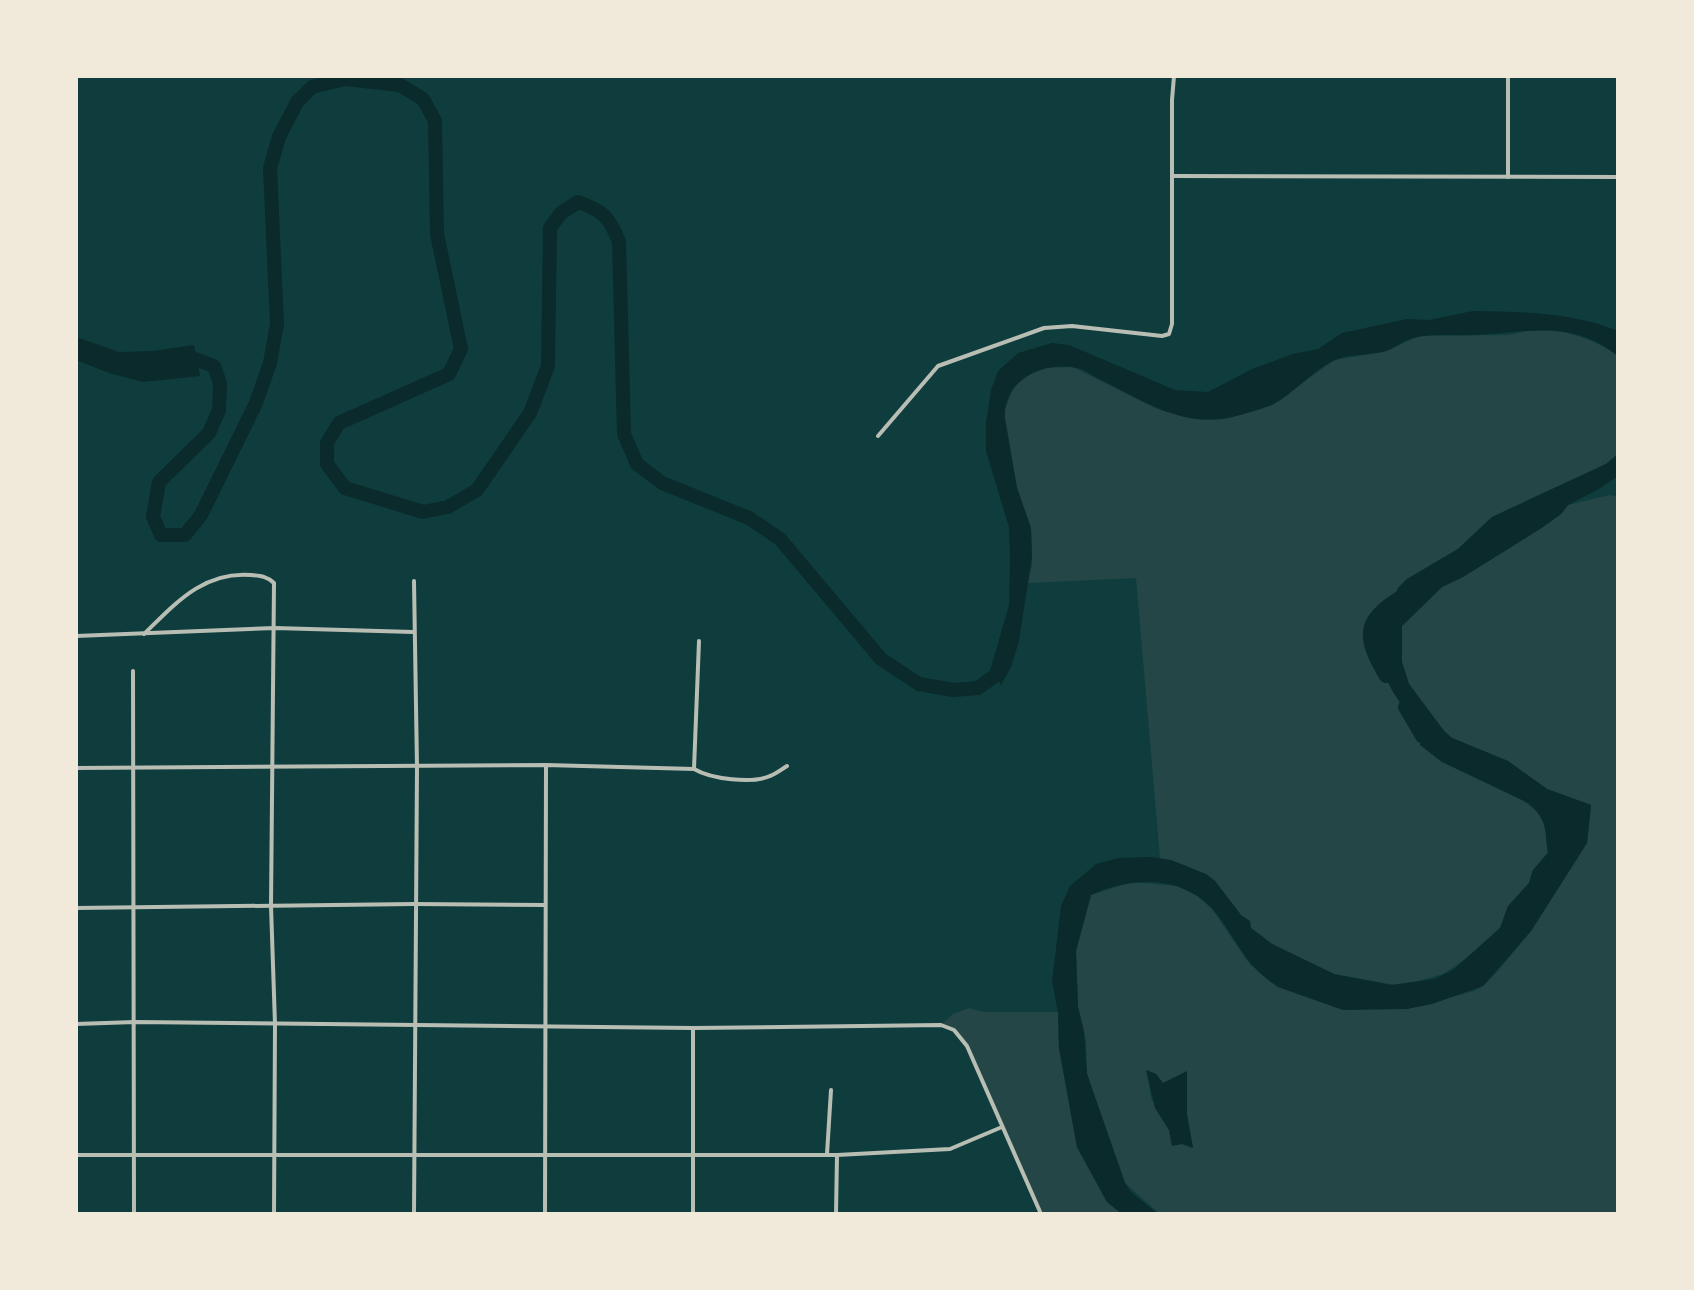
<svg xmlns="http://www.w3.org/2000/svg" width="1694" height="1290" font-family="'Libre Baskerville',serif">
	<style>
		.green { fill: #244646; fill-rule: evenodd }
		.water { fill: #0a2a2b }
		.lines { fill: none; stroke-linecap: round; stroke-linejoin: round }
		.river { stroke: #0a2a2b; stroke-width: 14 }
		.minor { stroke: #b8beb3; stroke-width: 4 }
	</style>
	<rect width="100%" height="100%" fill="#0f3d3e"/>
	<!-- green -->
	<g class="green">
		<path d="M1537,329C1565,330 1595,339 1618,356V454L1606,464L1492,517L1458,549L1407,579L1398,588L1394,600L1370,626L1371,650L1435,757L1518,797L1537,811L1547,829L1546,840L1553,846L1533,870L1529,883L1500,928L1474,953L1443,974L1401,986L1334,974L1272,944L1251,928L1215,881L1184,865L1160,858L1136,578L1028,583L1032,565L1031,528L1017,488L1004,412L1014,386L1039,368L1073,367L1157,409L1195,419H1223L1275,403L1334,360L1383,352L1420,336L1509,335Z"/>
		<path d="M1610,495L1618,497V1214H1160L1125,1183L1087,1074L1086,1042L1078,1007L1076,951L1091,895L1132,882L1177,886L1196,895L1212,909L1251,966L1353,1009H1407L1474,991L1483,986L1498,971L1531,931L1587,843L1591,805L1547,789L1508,761L1452,738L1444,731L1409,684L1402,662V626L1442,587L1463,577L1543,527L1561,514L1568,505ZM1147,1070L1156,1074L1163,1083L1187,1072V1115L1193,1147L1182,1144L1172,1145L1169,1130L1151,1098Z"/>
		<path d="M969,1008L984,1012H1058L1059,1048L1077,1147L1107,1202L1122,1214H1041L967,1046L954,1030L941,1025L953,1014Z"/>
	</g>
	<!-- water -->
	<g class="water">
		<path d="M1473,311C1523,312 1572,312 1618,331V356C1571,318 1527,333 1473,335C1453,336 1433,333 1413,338C1403,340 1396,348 1386,351C1369,356 1349,353 1333,361C1311,372 1295,392 1274,404C1266,408 1231,418 1222,419C1176,425 1137,397 1097,378C1090,374 1084,369 1076,368C1042,361 1002,381 1005,419L1017,488L1031,528L1032,556L1019,641L1011,667L1001,685L990,671L1009,605L1010,558L1009,527L986,451V423L991,390L998,371L1018,353L1052,343L1069,345L1175,390L1208,392L1252,369L1293,354L1318,349L1342,333L1407,319L1429,320Z"/>
		<path d="M76,337L119,352L152,351L194,345L200,376L143,382L109,373L76,360Z"/>
		<path d="M1618,454V476L1599,489L1568,505L1561,514L1543,527L1463,577L1442,587L1402,626V662L1409,684L1444,731L1452,738L1508,761L1547,789L1591,805L1587,843L1531,931L1483,986L1432,1004L1407,1009L1343,1010L1278,987C1245,965 1241,947 1219,917C1189,875 1134,875 1091,895L1076,951L1078,1007L1084,1031L1087,1074L1125,1183L1131,1192L1158,1214H1122L1107,1202L1077,1147L1059,1048L1058,1012L1052,982L1061,906L1070,886L1096,864L1118,858L1150,857L1171,860L1206,874L1215,881L1241,915L1250,921L1251,928L1272,944L1334,974L1391,985L1434,979L1453,970L1500,928L1508,906L1529,883L1533,870L1548,853C1544,829 1549,821 1528,803L1442,762L1420,745L1422,736L1393,692L1371,650L1378,615L1394,600L1398,588L1407,579L1458,549L1492,517L1606,464Z"/>
		<path d="M1146,1070L1156,1074L1163,1083L1187,1071V1115L1193,1148L1182,1144L1172,1146L1169,1130L1155,1108Z"/>
	</g>
	<g class="lines">
		<!-- river -->
		<g class="river">
			<path d="M180,362L195,359L214,366L220,383L219,410L209,433L159,482L153,517L161,535H185L201,515L256,403L270,363L277,324L270,168L279,137L297,102L312,87L345,79L400,85L423,99L435,121L437,234L461,349L449,374L339,423L327,443V464L345,488L423,512L448,507L477,490L530,413L548,366L550,228L561,213L578,202C603,211 609,216 619,242L624,434L637,464L662,483L749,518L780,539L881,659L919,684L953,690L978,688L1000,672L1002,663"/>
			<path d="M1386,676C1359,632 1365,618 1409,592"/>
			<path d="M1405,707L1422,736L1433,744"/>
		</g>
		<!-- minor -->
		<g class="minor">
			<path d="M1173,176L1618,177"/>
			<path d="M1508,177V76"/>
			<path d="M878,436L938,366L1044,328L1072,326L1162,336L1169,334L1172,324V100L1174,76"/>
			<path d="M144,634C175,604 203,571 251,575C260,576 267,576 274,583L271,906L275,1024L274,1214"/>
			<path d="M76,636L275,628L413,632"/>
			<path d="M133,671L134,1214"/>
			<path d="M76,768L546,765L694,769C711,779 752,784 770,776C776,774 782,769 787,766"/>
			<path d="M694,769L699,641"/>
			<path d="M76,908L414,904L544,905"/>
			<path d="M76,1024L135,1022L693,1028L941,1025L954,1030L967,1046L1041,1214"/>
			<path d="M827,1154L831,1090"/>
			<path d="M76,1155H837L950,1149L1002,1127"/>
			<path d="M414,1214L417,767L414,581"/>
			<path d="M545,1214L546,765"/>
			<path d="M693,1214V1028"/>
			<path d="M836,1214L837,1155"/>
		</g>
	</g>
	<!-- border -->
	<rect width="1694" height="1290" fill="none" stroke="#f1e9da" stroke-width="156"/>
</svg>
